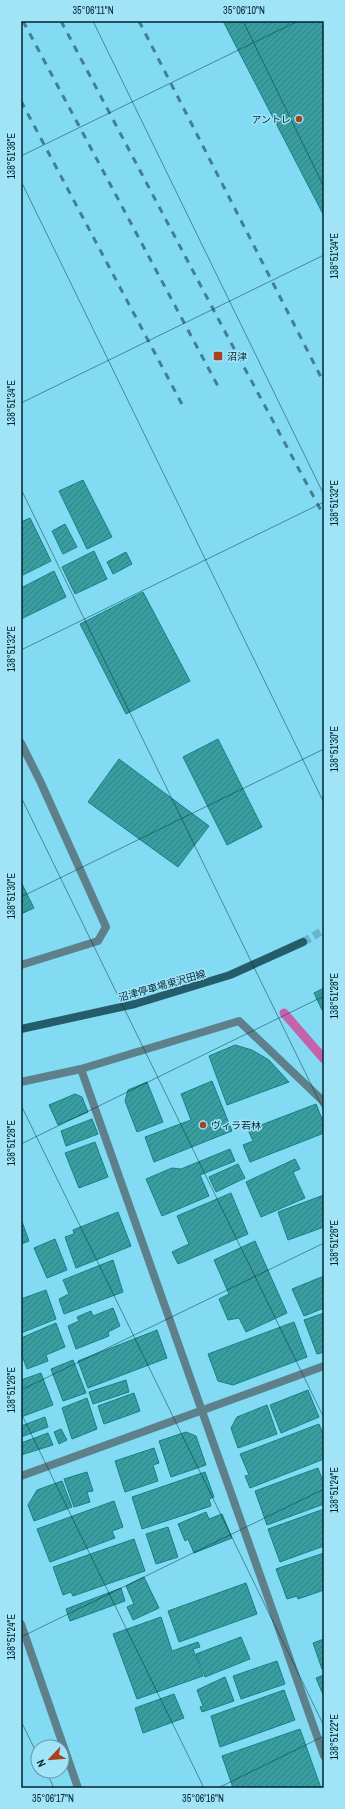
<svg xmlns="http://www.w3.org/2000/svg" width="345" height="1809" font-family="'Archivo Narrow','Noto Sans JP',sans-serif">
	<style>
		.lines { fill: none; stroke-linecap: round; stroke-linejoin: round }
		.stream { stroke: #c463ab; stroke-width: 9 }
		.building { fill: url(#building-hatch); stroke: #118386 }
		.secondary-tunnel { stroke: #68b6cc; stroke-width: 8; stroke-dasharray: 8 4; stroke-linecap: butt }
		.minor { stroke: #5e808a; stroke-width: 8 }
		.tertiary { stroke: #5e808a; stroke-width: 8 }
		.secondary { stroke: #245c6a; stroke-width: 8 }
		.rail { stroke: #428091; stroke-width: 3; stroke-dasharray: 7 7; stroke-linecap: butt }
		.ticks { fill: none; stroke: #00252e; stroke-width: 1; stroke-opacity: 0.45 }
		.poi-dot { fill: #a8411f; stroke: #a1e4f8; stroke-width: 1.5 }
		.labels { text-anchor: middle; stroke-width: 3; stroke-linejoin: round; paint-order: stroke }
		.poi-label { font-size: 10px; fill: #00252e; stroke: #a1e4f8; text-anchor: start }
		.street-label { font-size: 10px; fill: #00252e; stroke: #a1e4f8 }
		.neatline { fill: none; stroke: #00252e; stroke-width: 1.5 }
		.ticks-label { font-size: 10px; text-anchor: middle; fill: #00252e }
	</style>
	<defs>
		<pattern id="building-hatch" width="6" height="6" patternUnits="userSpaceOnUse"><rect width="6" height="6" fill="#3a9ea1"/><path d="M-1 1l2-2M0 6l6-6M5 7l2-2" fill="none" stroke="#2e8184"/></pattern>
	</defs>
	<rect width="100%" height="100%" fill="#82daf3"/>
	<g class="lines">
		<!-- stream -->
		<path class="stream" d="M284,1013L324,1059"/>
	</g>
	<!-- building -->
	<g class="building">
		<path d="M223,21H324V216Z"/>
		<path d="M83,480L112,537L87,549L59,491Z"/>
		<path d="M30,518L51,561L21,576V522Z"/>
		<path d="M65,524L77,547L63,554L52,531Z"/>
		<path d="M94,551L107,579L75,594L62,567Z"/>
		<path d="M126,552L132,564L113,574L107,562Z"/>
		<path d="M54,571L66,597L21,619V588Z"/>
		<path d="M143,592L190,681L126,714L80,624Z"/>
		<path d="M218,739L262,827L227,845L183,757Z"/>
		<path d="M119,759L209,826L178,867L88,802Z"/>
		<path d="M21,882L34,908L21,914Z"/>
		<path d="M324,988V1009L322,1010L314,993Z"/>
		<path d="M235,1045L252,1050L269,1060L289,1082L227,1105L209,1056Z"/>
		<path d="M212,1081L232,1131L154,1162L145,1137L191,1120L181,1094Z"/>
		<path d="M147,1082L163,1122L137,1132L125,1101L128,1090Z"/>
		<path d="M75,1094L82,1097L88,1112L58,1125L49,1105Z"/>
		<path d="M316,1104L324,1124V1133L250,1162L243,1145L253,1141L248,1130Z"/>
		<path d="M92,1119L98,1134L66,1146L61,1131Z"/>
		<path d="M95,1142L108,1177L79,1188L65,1153Z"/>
		<path d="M230,1149L235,1161L200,1175L209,1196L162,1216L146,1179L172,1168L181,1169Z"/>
		<path d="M295,1159L300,1169L293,1172L305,1198L261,1217L246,1182Z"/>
		<path d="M238,1164L245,1178L216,1192L209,1177Z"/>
		<path d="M231,1193L248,1234L178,1264L172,1252L189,1244L177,1216Z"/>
		<path d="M324,1195V1227L288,1240L278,1212Z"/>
		<path d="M118,1212L131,1246L76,1268L65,1237L74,1234L73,1230Z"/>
		<path d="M21,1219L29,1241L21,1244Z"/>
		<path d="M55,1239L67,1270L47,1278L34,1248Z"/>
		<path d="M255,1241L287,1313L246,1332L239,1318L228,1320L219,1299L229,1294L214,1260Z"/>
		<path d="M113,1260L123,1292L64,1314L59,1299L69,1294L63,1280Z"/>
		<path d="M324,1276V1308L304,1316L292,1289Z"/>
		<path d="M46,1290L56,1319L21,1333V1299Z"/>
		<path d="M113,1308L120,1326L108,1332L109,1336L76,1349L68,1326L79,1321L77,1317L91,1311L93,1316Z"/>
		<path d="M324,1313V1352L317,1354L304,1320Z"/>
		<path d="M294,1322L307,1357L233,1385L218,1381L208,1354Z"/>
		<path d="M56,1323L65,1347L46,1355L48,1361L27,1369L21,1353V1338Z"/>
		<path d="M157,1330L167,1358L88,1388L78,1361Z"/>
		<path d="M73,1360L86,1393L63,1401L51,1369Z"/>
		<path d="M41,1373L53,1405L21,1417V1380Z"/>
		<path d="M126,1380L129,1392L93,1404L89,1392Z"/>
		<path d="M308,1390L319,1417L281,1433L270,1405Z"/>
		<path d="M134,1393L140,1411L104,1424L98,1406Z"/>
		<path d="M87,1398L97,1429L72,1439L62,1408Z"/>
		<path d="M267,1405L277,1434L238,1448L231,1428L237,1417Z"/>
		<path d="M45,1417L48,1427L21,1437V1426Z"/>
		<path d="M319,1424L324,1436V1459L250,1488L245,1476L249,1475L240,1454Z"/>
		<path d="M61,1429L67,1440L59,1444L54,1432Z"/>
		<path d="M186,1432L196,1436L206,1465L171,1477L159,1441Z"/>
		<path d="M48,1433L53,1445L21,1455V1443Z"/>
		<path d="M154,1448L159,1463L153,1465L158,1481L125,1492L115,1461Z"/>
		<path d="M318,1468L324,1484V1504L267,1525L255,1491Z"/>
		<path d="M87,1472L93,1491L87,1492L90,1502L74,1507L64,1479Z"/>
		<path d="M205,1472L214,1497L209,1499L211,1506L142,1529L132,1497Z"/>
		<path d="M62,1481L72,1507L34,1521L28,1505L37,1490Z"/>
		<path d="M114,1501L123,1527L112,1531L115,1538L50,1562L37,1529Z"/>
		<path d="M324,1509V1546L280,1562L268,1529Z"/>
		<path d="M206,1512L209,1519L222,1514L232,1538L194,1553L188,1539L185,1541L178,1524Z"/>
		<path d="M168,1527L178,1557L156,1564L146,1534Z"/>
		<path d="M134,1539L145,1571L73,1596L71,1592L63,1595L53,1567Z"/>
		<path d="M324,1553V1590L298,1599L297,1596L287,1599L276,1569Z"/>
		<path d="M144,1577L159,1608L133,1620L127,1607L134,1604L126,1586Z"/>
		<path d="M246,1583L257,1614L179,1642L168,1611Z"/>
		<path d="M121,1588L125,1601L70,1621L66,1609Z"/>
		<path d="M161,1617L172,1651L198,1642L200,1647L193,1649L203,1676L137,1699L113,1634Z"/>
		<path d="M241,1637L250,1659L205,1677L196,1654Z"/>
		<path d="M324,1639V1669H322L313,1643Z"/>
		<path d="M277,1661L285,1684L241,1699L233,1676Z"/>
		<path d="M324,1675V1697L316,1678Z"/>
		<path d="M225,1677L234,1701L202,1712L200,1707L203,1706L197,1690Z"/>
		<path d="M284,1690L295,1720L220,1747L211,1716Z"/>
		<path d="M174,1694L184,1718L143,1733L135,1708Z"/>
		<path d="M300,1729L321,1788H233L222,1756Z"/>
	</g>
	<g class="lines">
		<!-- secondary-tunnel -->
		<path class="secondary-tunnel" d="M303,942L324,930"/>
		<!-- minor -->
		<g class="minor">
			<path d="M21,743L41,783L106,927L98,941L21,965"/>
			<path d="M81,1069L324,1756"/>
			<path d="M21,1082L81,1069L239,1021L324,1102"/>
			<path d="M21,1476L324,1366"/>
		</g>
		<!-- tertiary -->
		<path class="tertiary" d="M21,1624L78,1788"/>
		<!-- secondary -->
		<path class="secondary" d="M21,1029L135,1004L230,975L303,942"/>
		<!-- rail -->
		<g class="rail">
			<path d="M23,21L220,390"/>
			<path d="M61,21L222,326L324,516"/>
			<path d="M139,21L324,383"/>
			<path d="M21,101L184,408"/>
		</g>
	</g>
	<!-- ticks -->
	<path class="ticks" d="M93,21L324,495M243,21L324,187M21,156L298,21M21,181L324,803M21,403L324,255M21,489L324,1111M21,650L324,502M21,797L324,1418M21,897L324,749M21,1105L324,1726M21,1144L324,996M21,1390L324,1243M21,1413L204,1788M21,1637L324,1489M21,1721L38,1756M46,1771L54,1788M218,1788L324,1736"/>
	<!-- markers -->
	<g class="poi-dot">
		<circle cx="299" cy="119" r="4"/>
		<rect x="213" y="351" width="10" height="10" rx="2"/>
		<circle cx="203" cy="1125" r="4"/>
	</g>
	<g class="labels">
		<!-- poi labels -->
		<g class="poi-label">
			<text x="291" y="123" text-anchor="end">アントレ</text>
			<text x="227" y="360">沼津</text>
			<text x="211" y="1129">ヴィラ若林</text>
		</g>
		<!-- street labels -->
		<g class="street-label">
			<text transform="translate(162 985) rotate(-16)" y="4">沼津停車場東沢田線</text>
		</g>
	</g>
	<!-- border -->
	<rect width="345" height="1809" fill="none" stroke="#a1e4f8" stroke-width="44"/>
	<!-- north arrow -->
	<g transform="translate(50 1759) rotate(244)"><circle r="19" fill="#a1e4f8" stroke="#6198a7"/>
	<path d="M0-3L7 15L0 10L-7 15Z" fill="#a8411f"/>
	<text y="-6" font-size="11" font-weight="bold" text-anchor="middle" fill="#00252e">N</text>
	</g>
	<rect x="22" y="22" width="301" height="1765" class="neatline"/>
	<g class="ticks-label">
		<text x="93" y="14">35°06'11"N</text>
		<text x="244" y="14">35°06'10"N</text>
		<text transform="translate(11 156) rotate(-90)" y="4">138°51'36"E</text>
		<text transform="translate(334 256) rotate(-90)" y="4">138°51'34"E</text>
		<text transform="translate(11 403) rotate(-90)" y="4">138°51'34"E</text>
		<text transform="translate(334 503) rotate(-90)" y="4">138°51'32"E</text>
		<text transform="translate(11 649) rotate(-90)" y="4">138°51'32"E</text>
		<text transform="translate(334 749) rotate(-90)" y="4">138°51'30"E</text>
		<text transform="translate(11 896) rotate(-90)" y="4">138°51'30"E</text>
		<text transform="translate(334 996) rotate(-90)" y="4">138°51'28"E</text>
		<text transform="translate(11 1143) rotate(-90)" y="4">138°51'28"E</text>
		<text transform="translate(334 1243) rotate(-90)" y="4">138°51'26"E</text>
		<text transform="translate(11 1390) rotate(-90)" y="4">138°51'26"E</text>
		<text transform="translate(334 1490) rotate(-90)" y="4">138°51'24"E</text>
		<text transform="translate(11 1637) rotate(-90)" y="4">138°51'24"E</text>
		<text transform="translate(334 1737) rotate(-90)" y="4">138°51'22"E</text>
		<text x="53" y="1802">35°06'17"N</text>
		<text x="203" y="1802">35°06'16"N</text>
	</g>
</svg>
